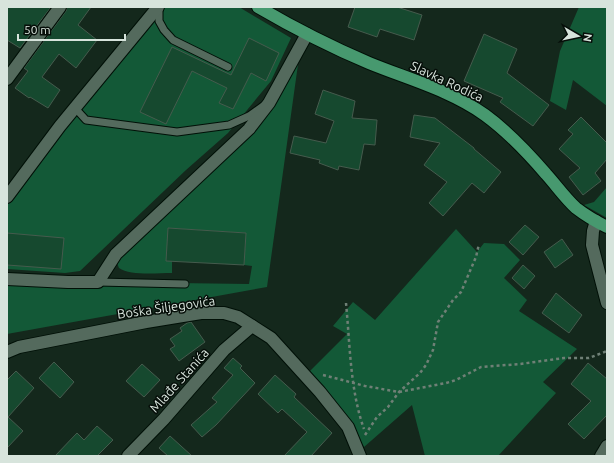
<svg xmlns="http://www.w3.org/2000/svg" width="614" height="463" font-family="Ubuntu,sans-serif">
	<style>
		.green { fill: #135937 }
		.building { fill: #16492f; stroke: #455b4d }
		.lines { fill: none; stroke-linecap: round; stroke-linejoin: round }
		.lane-casing { stroke: #011007; stroke-width: 9 }
		.street-casing { stroke: #011007; stroke-width: 14 }
		.secondary-casing { stroke: #011007; stroke-width: 14 }
		.primary-casing { stroke: #011007; stroke-width: 14 }
		.path { stroke: #6f8076; stroke-width: 2.5; stroke-dasharray: 3 3; stroke-linecap: butt }
		.lane { stroke: #546a5d; stroke-width: 7 }
		.street { stroke: #546a5d; stroke-width: 12 }
		.secondary { stroke: #546a5d; stroke-width: 12 }
		.primary { stroke: #47996f; stroke-width: 12 }
		.labels { text-anchor: middle; stroke-width: 3; stroke-linejoin: round; paint-order: stroke }
		.street-label { font-size: 13px; fill: #d7e4dc; stroke: #060e09 }
	</style>
	<rect width="100%" height="100%" fill="#14281c"/>
	<!-- green -->
	<g class="green">
		<path d="M161,7H239L291,38L271,81L228,133L186,170L80,271L65,273L7,269V203L32,168Z"/>
		<path d="M579,7H607V106L573,80L566,110L550,101L560,51Z"/>
		<path d="M300,50L267,287L7,334V285L85,289L101,282L249,284L252,266L244,265L246,233L168,228L172,261V273C157,273 130,276 119,268L117,263L119,257L255,129Z"/>
		<path d="M607,187V218L584,205L594,202Z"/>
		<path d="M456,229L477,252L484,243L504,244L520,260L504,278L527,300L519,311L577,349L543,382L556,393L498,456H425L412,405L364,447L348,420L309,372L347,334L333,326L353,302L375,320Z"/>
	</g>
	<!-- building -->
	<g class="building">
		<path d="M7,7H51L20,48L7,40Z"/>
		<path d="M67,7H91L78,25L97,40L76,68L59,54L42,77L60,90L48,108L30,97L29,98L15,88L28,71L24,68L66,11Z"/>
		<path d="M355,7H397L422,15L414,40L380,29L377,37L348,27Z"/>
		<path d="M484,34L517,49L507,73L549,105L533,126L500,102L503,98L464,81Z"/>
		<path d="M249,38L279,53L266,81L251,73L233,109L219,103L227,88L192,71L166,124L140,112L172,47L231,75Z"/>
		<path d="M323,90L355,101L352,118L377,120L375,145L364,144L359,170L339,166L338,170L319,163L320,160L290,153L294,136L326,143L334,121L315,114Z"/>
		<path d="M414,115L435,118L474,148V149L501,172L484,193L472,183L443,216L429,203L447,182L424,165L440,143L410,137Z"/>
		<path d="M581,117L607,143V159L595,173L601,181L583,195L569,177L580,168L559,149L573,134L568,130Z"/>
		<path d="M525,225L539,237L523,255L509,242Z"/>
		<path d="M168,228L246,233L244,265L166,261Z"/>
		<path d="M7,233L64,238L61,269L7,265Z"/>
		<path d="M562,239L573,255L555,268L544,252Z"/>
		<path d="M523,265L535,276L524,289L512,278Z"/>
		<path d="M556,293L582,315L569,333L542,313Z"/>
		<path d="M191,322L205,342L179,361L170,349L175,346L170,339L182,331L180,328L187,323Z"/>
		<path d="M233,358L242,366L240,368L255,383L216,425L202,437L191,425L217,402L212,398L233,375L224,368Z"/>
		<path d="M54,362L74,382L60,398L39,378Z"/>
		<path d="M588,363L607,379V415L584,439L568,424L591,401L571,384Z"/>
		<path d="M142,364L160,380L144,397L126,381Z"/>
		<path d="M16,371L34,388L8,417L23,431L7,448V380Z"/>
		<path d="M275,375L296,394L294,397L332,433L311,456H284L307,432L282,409L278,413L258,394Z"/>
		<path d="M97,426L113,440L97,456H55L77,433L84,440Z"/>
		<path d="M170,436L192,456H168L159,448Z"/>
	</g>
	<g class="lines">
		<!-- lane casing -->
		<g class="lane-casing">
			<g id="lane">
				<path d="M159,7V21L164,30L173,40L228,67"/>
				<path d="M75,108L86,120L177,132L229,125L249,116L263,106"/>
				<path d="M98,282L185,284"/>
			</g>
		</g>
		<!-- street casing -->
		<g class="street-casing">
			<g id="street">
				<path d="M7,79L60,7"/>
				<path d="M7,197L60,126L158,7"/>
				<path d="M7,279L68,282H98L116,254L249,129L269,103L307,34"/>
				<path d="M7,352L19,347L146,322L201,313H224L238,317L271,338L320,392L348,427L360,456"/>
				<path d="M128,456L164,419L224,350L252,326"/>
				<path d="M601,456L607,446"/>
			</g>
		</g>
		<!-- secondary casing -->
		<g class="secondary-casing">
			<path id="secondary" d="M596,221L593,231L592,245L607,303"/>
		</g>
		<!-- primary casing -->
		<g class="primary-casing">
			<path id="primary" d="M258,7C294,28 331,47 369,63C408,79 450,90 485,115C507,131 528,153 546,174C556,185 565,198 576,208C585,215 597,222 607,227"/>
		</g>
		<!-- path -->
		<g class="path">
			<path d="M346,303C350,344 350,390 364,429"/>
			<path d="M323,375L365,386L399,392L446,383L456,380L481,367L520,364L564,358H589L607,351"/>
			<path d="M365,435L377,417L388,407L399,392L420,373L426,365L433,350L438,322L453,300L461,292L476,257L479,244"/>
		</g>
		<!-- lane -->
		<use href="#lane" class="lane"/>
		<!-- street -->
		<use href="#street" class="street"/>
		<!-- secondary -->
		<use href="#secondary" class="secondary"/>
		<!-- primary -->
		<use href="#primary" class="primary"/>
	</g>
	<g class="labels">
		<!-- street labels -->
		<g class="street-label">
			<text transform="translate(447 81) rotate(25)" y="5">Slavka Rodića</text>
			<text transform="translate(166 307) rotate(-8)" y="5">Boška Šiljegovića</text>
			<text transform="translate(179 380) rotate(-48)" y="5">Mlađe Stanića</text>
		</g>
	</g>
	<!-- border -->
	<rect width="614" height="463" fill="none" stroke="#d7e4dc" stroke-width="16"/>
	<!-- north arrow -->
	<g transform="translate(578 36) rotate(99)" stroke="#060e09" stroke-width="3" paint-order="stroke">
	<path d="M0-3L7 15L0 10L-7 15Z" fill="#d7e4dc"/>
	<text y="-6" font-size="11" font-weight="bold" text-anchor="middle" fill="#d7e4dc">N</text>
	</g>
	<!-- scale -->
	<path d="M18 34v6h107v-6" fill="none" stroke="#d7e4dc" stroke-width="2"/>
	<text x="24" y="34" font-size="12" fill="#d7e4dc" stroke="#060e09" stroke-width="3" paint-order="stroke">50 m</text>
</svg>
